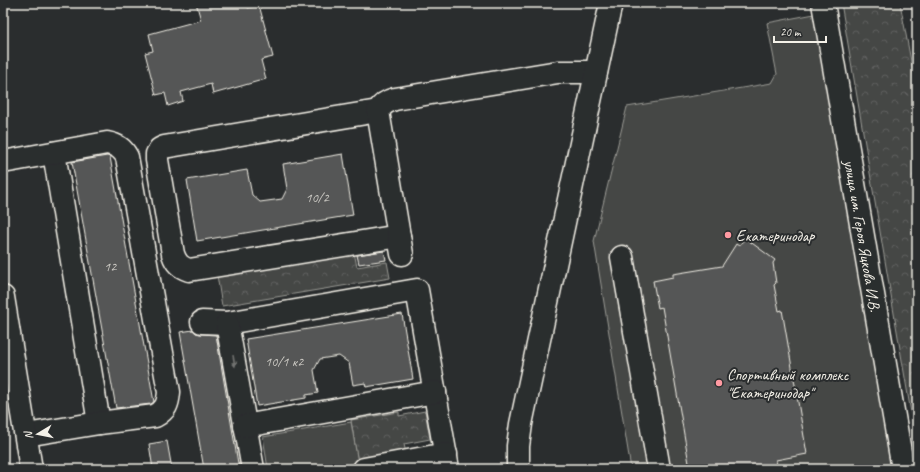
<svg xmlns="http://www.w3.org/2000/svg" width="920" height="472" font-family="Caveat,sans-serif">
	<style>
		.forest { fill: url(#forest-crowns); stroke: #9c9c96 }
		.pitch { fill: #444645; stroke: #9c9c96 }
		.building { fill: #555756; stroke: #f4f1e8 }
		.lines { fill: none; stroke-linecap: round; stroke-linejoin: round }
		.minor-casing { stroke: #f4f1e8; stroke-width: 25 }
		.minor { stroke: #2a2d2e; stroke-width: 22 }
		.oneway { fill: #71726f }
		.poi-dot { fill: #ff9aa2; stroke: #2a2d2e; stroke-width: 1.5 }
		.labels { text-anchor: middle; stroke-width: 4; stroke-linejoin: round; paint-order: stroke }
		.number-label { font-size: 14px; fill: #cccac4 }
		.poi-label { font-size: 16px; fill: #f4f1e8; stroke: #2a2d2e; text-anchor: start }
		.street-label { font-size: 16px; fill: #f4f1e8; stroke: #2a2d2e }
	</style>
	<defs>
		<pattern id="forest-crowns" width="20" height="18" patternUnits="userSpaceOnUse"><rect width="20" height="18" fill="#444645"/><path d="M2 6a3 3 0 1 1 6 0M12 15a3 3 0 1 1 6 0" fill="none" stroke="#606160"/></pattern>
	</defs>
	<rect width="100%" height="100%" fill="#2a2d2e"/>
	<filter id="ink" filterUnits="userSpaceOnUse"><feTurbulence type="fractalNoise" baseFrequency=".025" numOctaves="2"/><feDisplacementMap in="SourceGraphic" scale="8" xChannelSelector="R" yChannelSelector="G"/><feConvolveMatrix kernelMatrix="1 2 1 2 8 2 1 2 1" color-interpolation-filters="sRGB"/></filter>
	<g filter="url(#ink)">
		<!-- forest -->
		<g class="forest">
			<path d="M841,3H900L917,93V448Z"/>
			<path d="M354,252L357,267L387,262L390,278L222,306L217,275Z"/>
			<path d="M425,411L430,439L404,444L406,454L358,463L351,420L399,412V416Z"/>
		</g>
		<!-- pitch -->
		<g class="pitch">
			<path d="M825,12L903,469H631L594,241L627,107L772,83L777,74L767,23Z"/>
			<path d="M351,422L358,463L322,469H268L263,437Z"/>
		</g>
		<!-- building -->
		<g class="building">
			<path d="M196,3H246L248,8L259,5L273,57L261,60L266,79L213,94L211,84L181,92L183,101L168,106L165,93L156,95L145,53L153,51L149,34L201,20Z"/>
			<path d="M343,154L353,215L197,241L187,180L247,170L252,195L260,202L282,199L287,189L283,164Z"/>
			<path d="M107,156L110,157L154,402L151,404L116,408L72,162Z"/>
			<path d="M745,238L775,260L773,263L776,283L774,285L779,311L782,310L807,454L776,460L777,469H690L662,307L658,308L653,281L673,277V274L722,266L736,244L739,246Z"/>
			<path d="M384,251L386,260L359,264L357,255Z"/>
			<path d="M402,314L413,379L366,387L365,383L353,385L349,363L339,356L320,359L314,370L318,393L306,395V398L257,406L246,339Z"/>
			<path d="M193,330L196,333L201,334L216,335L239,469H204L180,332Z"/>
			<path d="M167,441L172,469H153L149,444Z"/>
		</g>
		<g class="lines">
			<!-- minor casing -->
			<g class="minor-casing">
				<g id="minor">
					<path id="s1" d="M823,3L903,469"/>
					<path d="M378,111L164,147L160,149L157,154V160L173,254C176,263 180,267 189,270L399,236"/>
					<path d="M54,153L99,423"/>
					<path d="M3,162L107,143C117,145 122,148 127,157L169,392C168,404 166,410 155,416L99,423L26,435"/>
					<path d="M402,254L378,111C382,104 387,101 395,99L558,72H596"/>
					<path d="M622,257L659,469"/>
					<path d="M3,297L31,469"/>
					<path d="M202,322L227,323L417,290L448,469"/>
					<path d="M227,323L253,469"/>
					<path d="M245,426L435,392"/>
					<path d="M364,469L446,454"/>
					<path d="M518,469V446L521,424L611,3"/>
				</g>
			</g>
			<!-- minor -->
			<use href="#minor" class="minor"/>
		</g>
		<!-- one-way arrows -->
		<defs><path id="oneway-solid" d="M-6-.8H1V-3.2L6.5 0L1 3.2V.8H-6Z"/></defs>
		<use class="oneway" href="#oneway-solid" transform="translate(234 361) rotate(80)"/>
	</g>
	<!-- markers -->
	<g class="poi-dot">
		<circle cx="728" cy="235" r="4"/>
		<circle cx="719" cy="383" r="4"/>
	</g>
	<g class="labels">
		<!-- number labels -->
		<g class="number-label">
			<text x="317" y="202">10/2</text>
			<text x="110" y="271">12</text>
			<text x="284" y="366">10/1 к2</text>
		</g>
		<!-- poi labels -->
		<g class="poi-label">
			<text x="736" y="241">Екатеринодар</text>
			<text x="727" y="380">Спортивный комплекс<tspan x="727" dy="18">"Екатеринодар"</tspan></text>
		</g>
		<!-- street labels -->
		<g class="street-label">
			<text dy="6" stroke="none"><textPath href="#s1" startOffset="236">улица им. Героя Яцкова И.В.</textPath></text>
		</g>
	</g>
	<!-- margin -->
	<rect width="920" height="472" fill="none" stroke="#2a2d2e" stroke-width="16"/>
	<rect x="8" y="8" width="904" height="456" fill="none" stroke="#f4f1e8" stroke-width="1.5" filter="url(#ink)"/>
	<!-- north arrow -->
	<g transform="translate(38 434) rotate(260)" stroke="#2a2d2e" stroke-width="3" paint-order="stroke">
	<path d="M0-3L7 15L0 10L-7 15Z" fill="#f4f1e8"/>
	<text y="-6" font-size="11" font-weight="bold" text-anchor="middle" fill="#f4f1e8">N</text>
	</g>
	<!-- scale -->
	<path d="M774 36v6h52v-6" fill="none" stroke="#f4f1e8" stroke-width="2"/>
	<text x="780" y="36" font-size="12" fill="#f4f1e8" stroke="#2a2d2e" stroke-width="3" paint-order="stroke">20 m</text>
</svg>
